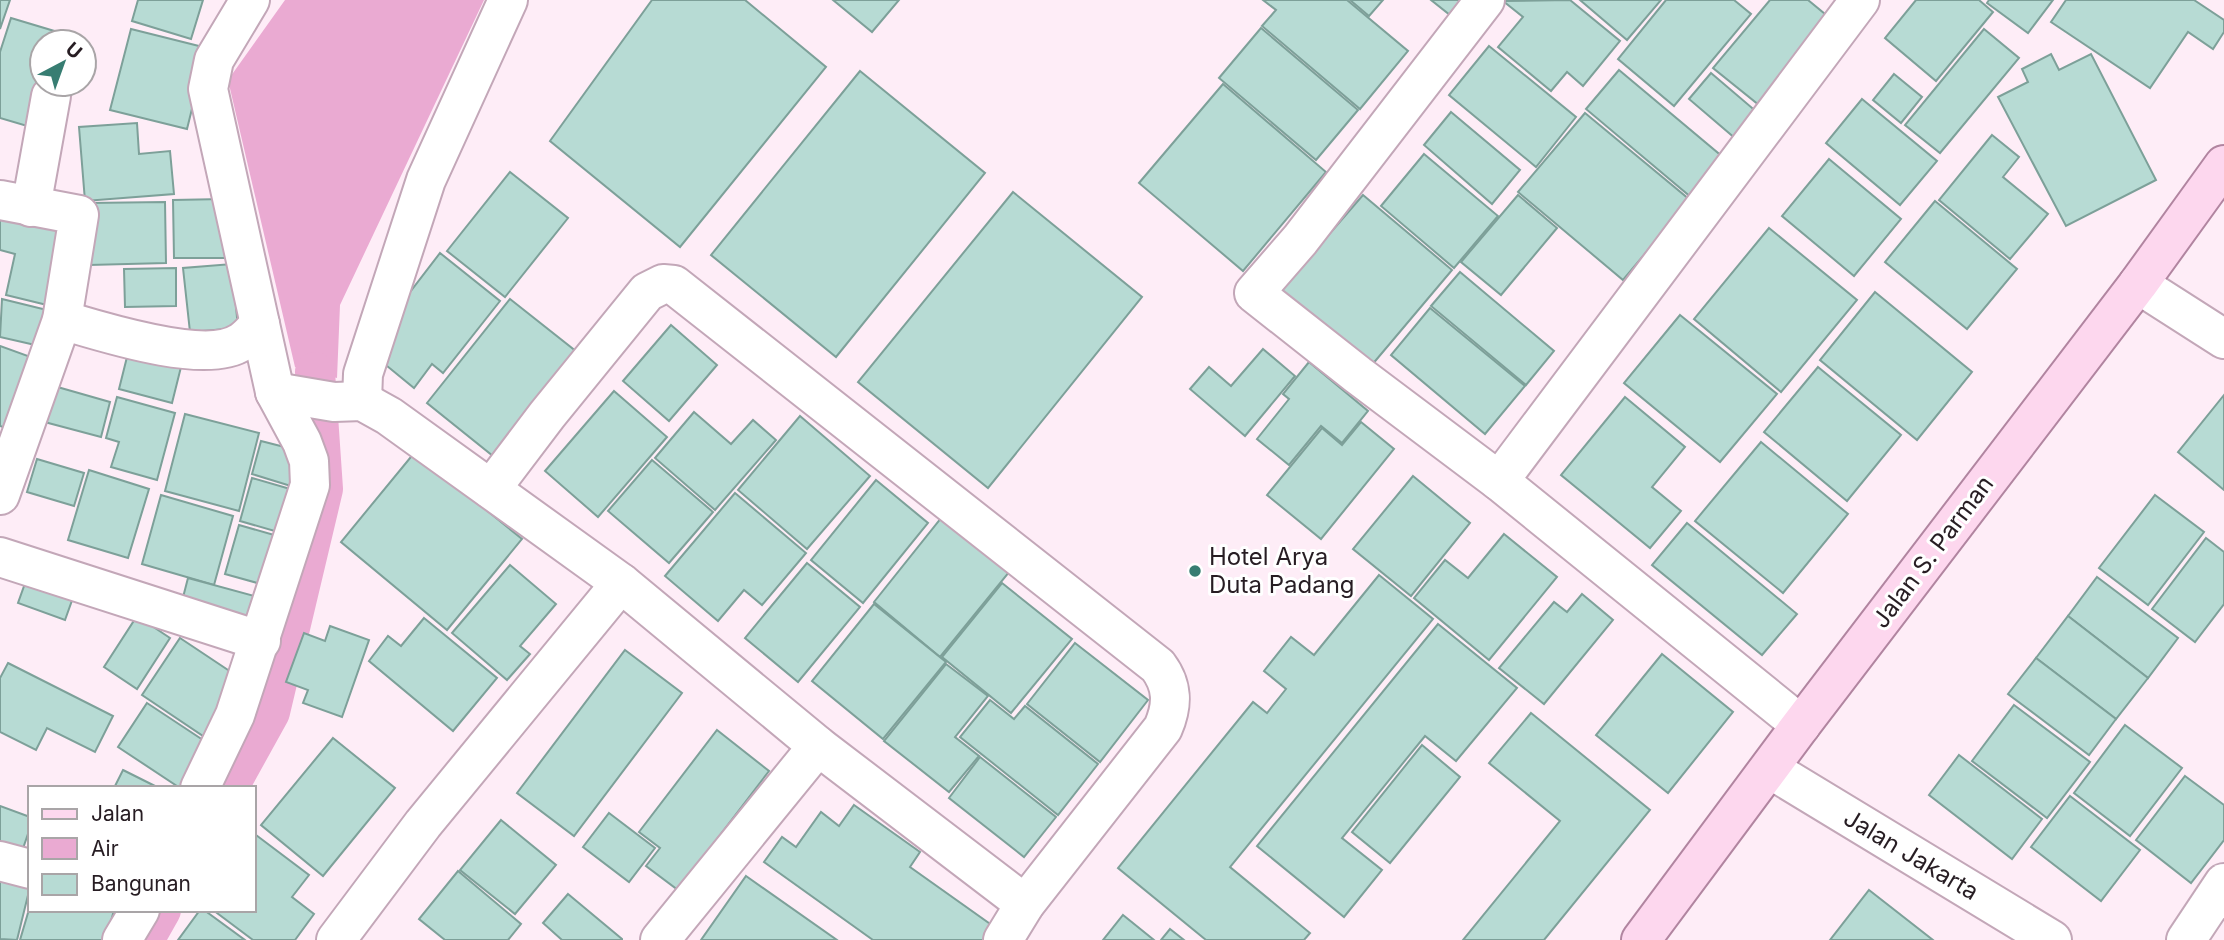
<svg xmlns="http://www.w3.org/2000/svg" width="2224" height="940" font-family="Inter,sans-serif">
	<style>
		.water { fill: #eaaad2 }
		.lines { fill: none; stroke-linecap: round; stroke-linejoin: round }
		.canal { stroke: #eaaad2; stroke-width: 40 }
		.building { fill: #b7dbd4; stroke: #7da099; stroke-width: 2 }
		.minor-casing { stroke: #c3a7b8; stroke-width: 42 }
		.major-casing { stroke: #b185a0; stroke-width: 42 }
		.minor { stroke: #fff; stroke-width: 38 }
		.major { stroke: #fdd7ee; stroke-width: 38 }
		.poi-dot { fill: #377d72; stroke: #fff; stroke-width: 2.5 }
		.labels { text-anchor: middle; stroke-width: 6; stroke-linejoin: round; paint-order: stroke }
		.street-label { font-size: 24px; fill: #271d23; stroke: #fff }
		.poi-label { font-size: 24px; fill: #271d23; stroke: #fff; text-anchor: start }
	</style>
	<rect width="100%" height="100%" fill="#feedf7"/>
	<!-- water -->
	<path class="water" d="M285,0H484L340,305L337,378L295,367L228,80Z"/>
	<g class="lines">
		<!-- canal -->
		<g class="canal">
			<path d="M228,788L270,712L323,489L315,372"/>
			<path d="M144,940L161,910"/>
		</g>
	</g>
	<!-- building -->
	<g class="building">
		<path d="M0,0H10L0,29Z"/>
		<path d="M138,0H203L191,39L132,21Z"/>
		<path d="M652,0H745L826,67L680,247L550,141Z"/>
		<path d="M833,0H899L872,32Z"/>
		<path d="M1263,0H1347L1408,51L1360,109L1262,26L1276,10Z"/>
		<path d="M1350,0H1383L1369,16Z"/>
		<path d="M1431,0H1462L1450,15Z"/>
		<path d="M1570,0L1620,41L1583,86L1567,72L1551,91L1498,47L1523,17L1503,1Z"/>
		<path d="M1580,0H1661L1627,40Z"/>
		<path d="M1666,0H1734L1751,14L1674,106L1618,59Z"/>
		<path d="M1770,0H1808L1831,19L1759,105L1713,68Z"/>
		<path d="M1916,0H1979L1993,12L1936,81L1885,38Z"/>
		<path d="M1989,0H2053L2028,33L1987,3Z"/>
		<path d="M2066,0H2194L2224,20V32L2213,49L2188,32L2150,88L2051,22Z"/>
		<path d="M11,18L61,33L58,42H42V84L34,128L0,118V52Z"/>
		<path d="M1261,28L1358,110L1316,160L1219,78Z"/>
		<path d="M131,29L207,48L187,129L110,110Z"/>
		<path d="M1984,29L2019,58L1940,153L1905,125Z"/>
		<path d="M1489,46L1576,117L1536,167L1449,95Z"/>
		<path d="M2051,54L2059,70L2091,54L2156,180L2066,226L1998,97L2028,82L2022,69Z"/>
		<path d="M1619,70L1724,158L1692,198L1586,109Z"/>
		<path d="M860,71L985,173L836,357L711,255Z"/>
		<path d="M1711,73L1758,113L1736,139L1689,99Z"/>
		<path d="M1894,74L1922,97L1901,123L1873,100Z"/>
		<path d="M1223,84L1326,172L1243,271L1139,183Z"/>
		<path d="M1862,99L1937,161L1900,205L1826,143Z"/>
		<path d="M1451,112L1520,170L1492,204L1424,145Z"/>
		<path d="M1585,113L1690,200L1623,280L1518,192Z"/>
		<path d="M137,123L139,154L170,151L174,194L85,201L79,127Z"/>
		<path d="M1992,135L2019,157L2003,177L2048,214L2010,259L1939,200Z"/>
		<path d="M1424,154L1498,216L1454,268L1381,206Z"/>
		<path d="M1829,159L1901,219L1854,276L1782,216Z"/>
		<path d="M510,172L568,218L505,297L447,251Z"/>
		<path d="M1013,192L1142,297L988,488L858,382Z"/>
		<path d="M1363,195L1452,270L1371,366L1281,290Z"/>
		<path d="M1518,195L1557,228L1501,295L1461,262Z"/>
		<path d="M223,199L225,258H174L173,200Z"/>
		<path d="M1935,201L2017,269L1967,329L1885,262Z"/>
		<path d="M165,202L166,263L89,265L88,203Z"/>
		<path d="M0,216L66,222L47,305L6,295L15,254L0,250Z"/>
		<path d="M1769,228L1857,300L1781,392L1694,319Z"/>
		<path d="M440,253L500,301L443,373L432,364L414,388L376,357L384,326Z"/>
		<path d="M232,264L238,328L190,332L183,268Z"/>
		<path d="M176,268V306L125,307L124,269Z"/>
		<path d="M1460,272L1554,351L1526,385L1431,306Z"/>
		<path d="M1875,292L1972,372L1917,440L1820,360Z"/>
		<path d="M2,299L51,311L44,347L0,337Z"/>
		<path d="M510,299L582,356L498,460L427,403Z"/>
		<path d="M1430,308L1525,386L1485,434L1391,355Z"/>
		<path d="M1680,315L1777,394L1720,462L1624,383Z"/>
		<path d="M671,325L717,365L669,421L623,381Z"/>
		<path d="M0,346L39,360L14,431L0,426Z"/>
		<path d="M129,349L182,363L172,403L119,389Z"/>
		<path d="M1263,349L1295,376L1245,436L1190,389L1209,367L1231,386Z"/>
		<path d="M1309,362L1368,411L1342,443L1321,426L1289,465L1257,439L1289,399L1283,394Z"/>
		<path d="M1818,367L1901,435L1847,501L1764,432Z"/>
		<path d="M47,384L110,402L101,437L37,420Z"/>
		<path d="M614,391L667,437L598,517L545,471Z"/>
		<path d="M2224,395V490L2178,452Z"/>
		<path d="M117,397L175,413L157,480L111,467L119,442L106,438Z"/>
		<path d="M1625,397L1685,447L1652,487L1681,511L1650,548L1561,475Z"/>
		<path d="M694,412L731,444L753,420L776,440L715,510L655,458Z"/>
		<path d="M185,414L259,433L239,511L165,491Z"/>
		<path d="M800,416L870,476L807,549L738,490Z"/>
		<path d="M1361,422L1394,449L1321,539L1267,495L1322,428L1342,445Z"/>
		<path d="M261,441L304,452L294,487L252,474Z"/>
		<path d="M1761,442L1848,514L1783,593L1695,521Z"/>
		<path d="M415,452L522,539L447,630L341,542Z"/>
		<path d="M37,459L84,473L74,506L27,492Z"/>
		<path d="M652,460L713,512L669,563L608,511Z"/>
		<path d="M89,470L149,489L128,558L68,540Z"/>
		<path d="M1413,476L1470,523L1411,596L1353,549Z"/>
		<path d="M252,478L304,493L292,536L240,521Z"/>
		<path d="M876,480L928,523L863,603L811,560Z"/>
		<path d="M735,493L806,553L762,605L744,590L718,621L665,576Z"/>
		<path d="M161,495L233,516L214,585L142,564Z"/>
		<path d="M2155,495L2204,532L2148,605L2099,568Z"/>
		<path d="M942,517L1010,571L940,657L874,602Z"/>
		<path d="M1687,523L1797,614L1762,655L1652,565Z"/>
		<path d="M239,525L281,537L268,586L225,574Z"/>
		<path d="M1504,534L1557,577L1489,660L1414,598L1445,560L1468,578Z"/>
		<path d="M2206,538L2224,552V604L2195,642L2152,609Z"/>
		<path d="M807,563L860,607L798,682L745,638Z"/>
		<path d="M510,565L556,604L520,646L530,654L507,680L452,633Z"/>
		<path d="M28,575L75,592L65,620L18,603Z"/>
		<path d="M1379,575L1433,619L1230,867L1310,933L1304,940H1206L1118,868L1253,702L1267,713L1286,689L1264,671L1291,637L1314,655Z"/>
		<path d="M2097,577L2178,638L2148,678L2068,616Z"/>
		<path d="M188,578L258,597L250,628L180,609Z"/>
		<path d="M1002,583L1072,639L1011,713L942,657Z"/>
		<path d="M1582,594L1613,620L1544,704L1499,668L1554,602L1567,612Z"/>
		<path d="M874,604L946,662L883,739L812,681Z"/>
		<path d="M137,616L170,638L137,689L104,667Z"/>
		<path d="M2068,616L2148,678L2116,719L2036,658Z"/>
		<path d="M424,618L497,678L453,731L369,661L388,636L401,646Z"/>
		<path d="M1438,624L1517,688L1456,761L1425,736L1342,838L1382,870L1344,917L1257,846Z"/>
		<path d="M330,626L369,640L342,717L303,703L308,690L286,682L304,633L325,641Z"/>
		<path d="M180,638L237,676L218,705L231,713L212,742L142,695Z"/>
		<path d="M1075,643L1148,700L1100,762L1027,704Z"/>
		<path d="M625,650L682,693L574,836L517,793Z"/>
		<path d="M1662,654L1733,712L1668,793L1596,735Z"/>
		<path d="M2036,658L2116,719L2089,755L2008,694Z"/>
		<path d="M8,663L113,716L95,752L47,728L36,750L0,732V678Z"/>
		<path d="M946,664L988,696L955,737L979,756L949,792L884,741Z"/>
		<path d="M990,700L1014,719L1025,706L1098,764L1058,815L960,737Z"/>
		<path d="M147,703L212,746L184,788H180L118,747Z"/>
		<path d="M2014,705L2090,762L2047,818L1972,761Z"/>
		<path d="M1531,713L1650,810L1544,940H1463L1560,821L1489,763Z"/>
		<path d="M2125,725L2182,768L2130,836L2074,793Z"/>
		<path d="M717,730L769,771L678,890L646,866L660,848L639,832Z"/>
		<path d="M333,738L395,788L323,876L261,825Z"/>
		<path d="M1422,745L1460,777L1390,863L1352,832Z"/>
		<path d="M1959,755L2042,819L2012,859L1929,795Z"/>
		<path d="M980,757L1056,817L1024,857L949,798Z"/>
		<path d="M123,770L159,788H114Z"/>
		<path d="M2185,776L2224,805V840L2191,883L2136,840Z"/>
		<path d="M2070,796L2140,850L2101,901L2031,847Z"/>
		<path d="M854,805L920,852L910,867L993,926L983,940H873L764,862L782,837L796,847L821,812L839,826Z"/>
		<path d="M0,806L30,817V828L19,860L0,854Z"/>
		<path d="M609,813L655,848L629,882L583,847Z"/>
		<path d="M501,820L556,865L515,914L460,870Z"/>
		<path d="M256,835L309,875L292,897L314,914L295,940H253L213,910H254V837Z"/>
		<path d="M0,870L30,887L17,940L0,939Z"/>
		<path d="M458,871L521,924L508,940H445L419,919Z"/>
		<path d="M746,876L837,940H701Z"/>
		<path d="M1869,890L1933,940H1830Z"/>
		<path d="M568,894L622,939V940H562L543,923Z"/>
		<path d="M30,906V910H114L106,940H20Z"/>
		<path d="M200,910H204L245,940H178Z"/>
		<path d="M1123,915L1154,940H1103Z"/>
		<path d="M1170,929L1184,940H1161Z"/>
	</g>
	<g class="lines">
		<!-- minor casing -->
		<g class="minor-casing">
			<g id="minor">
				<path d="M1485,0L1300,240L1254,293L1358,375L1499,481L1801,725"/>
				<path d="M0,200L79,215L62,320L0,495"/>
				<path d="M31,207L51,96"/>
				<path d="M2138,284L2224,339"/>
				<path d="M62,320C100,331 206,366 241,342C248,338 254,330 260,324"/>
				<path d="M275,392L334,402L362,401L389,416L621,583L818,746L1025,904"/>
				<path d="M362,401L363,374L426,180L508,0"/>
				<path d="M1499,481L1860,0"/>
				<path d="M491,489L547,415L647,292L663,284L674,285L1158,666C1173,686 1173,705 1163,728L1025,904L1003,940"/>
				<path d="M0,557L261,641"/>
				<path d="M1770,769L2052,940"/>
				<path d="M200,788L235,715L310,485L309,461L302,442L275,392L208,89L214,60L250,0"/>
				<path d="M0,861L30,869"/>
				<path d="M122,940L140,910"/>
				<path d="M336,940L423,824L621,583"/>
				<path d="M660,940L818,746"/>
				<path d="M2186,940L2224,883"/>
			</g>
		</g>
		<!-- major casing -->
		<g class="major-casing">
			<path id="major" d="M1641,940L1801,725L2138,284L2224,165"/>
		</g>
		<!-- minor -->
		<use href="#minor" class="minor"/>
		<!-- major -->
		<use href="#major" class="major"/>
	</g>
	<!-- markers -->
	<circle class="poi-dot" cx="1195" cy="571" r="7"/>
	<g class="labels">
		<!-- street labels -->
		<g class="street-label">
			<text transform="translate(1933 552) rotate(-53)" y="8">Jalan S. Parman</text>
			<text transform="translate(1911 855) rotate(31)" y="8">Jalan Jakarta</text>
		</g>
		<!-- poi labels -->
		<g class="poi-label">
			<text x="1209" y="565">Hotel Arya<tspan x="1209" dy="28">Duta Padang</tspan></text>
		</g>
	</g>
	<!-- legend -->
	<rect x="28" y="786" width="228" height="126" fill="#ffffff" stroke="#a9a5a7" stroke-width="2"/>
	<rect x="42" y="809" width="35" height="10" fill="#fdd7ee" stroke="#a9a5a7" stroke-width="2"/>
	<text x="91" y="821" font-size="21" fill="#271d23">Jalan</text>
	<rect x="42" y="838" width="35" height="21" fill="#eaaad2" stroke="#a9a5a7" stroke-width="2"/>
	<text x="91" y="856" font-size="21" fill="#271d23">Air</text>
	<rect x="42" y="874" width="35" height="21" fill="#b7dbd4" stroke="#a9a5a7" stroke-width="2"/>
	<text x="91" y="891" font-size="21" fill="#271d23">Bangunan</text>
	<!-- north arrow -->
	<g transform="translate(63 63) rotate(41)"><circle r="33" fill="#ffffff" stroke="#a9a5a7" stroke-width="2"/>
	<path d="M0-5L12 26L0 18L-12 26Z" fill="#377d72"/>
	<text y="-10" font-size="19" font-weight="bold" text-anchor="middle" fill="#271d23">U</text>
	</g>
</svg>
